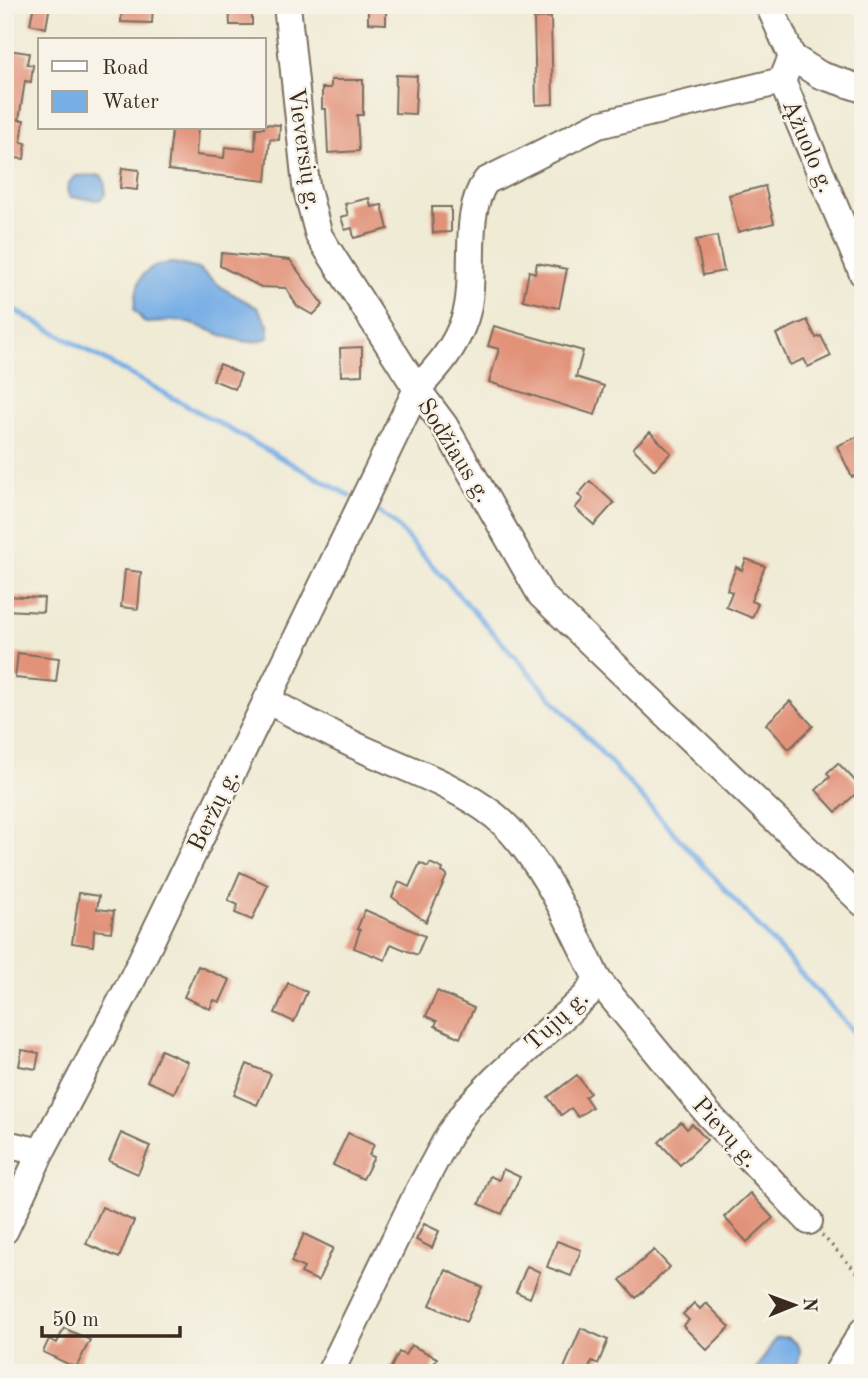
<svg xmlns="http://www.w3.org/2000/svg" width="868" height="1378" font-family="'Old Standard TT',serif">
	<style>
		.water { fill: #77aee6; stroke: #596c82; stroke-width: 2 }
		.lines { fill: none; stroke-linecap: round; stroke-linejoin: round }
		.stream { stroke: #77aee6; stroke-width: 5 }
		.building { fill: #e29279 }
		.minor-casing { stroke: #7a6e5e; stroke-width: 30 }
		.path { stroke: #7a6e5e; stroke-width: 3.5; stroke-dasharray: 2 5; stroke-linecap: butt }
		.minor { stroke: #fff; stroke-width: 26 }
		.labels { text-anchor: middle; stroke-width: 5; stroke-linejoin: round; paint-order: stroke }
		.street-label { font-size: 24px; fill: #3b2a1e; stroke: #f7f3e8 }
	</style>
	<rect width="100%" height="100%" fill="#f7f3e8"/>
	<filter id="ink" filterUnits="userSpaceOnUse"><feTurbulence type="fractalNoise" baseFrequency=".0143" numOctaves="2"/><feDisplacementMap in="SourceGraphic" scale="14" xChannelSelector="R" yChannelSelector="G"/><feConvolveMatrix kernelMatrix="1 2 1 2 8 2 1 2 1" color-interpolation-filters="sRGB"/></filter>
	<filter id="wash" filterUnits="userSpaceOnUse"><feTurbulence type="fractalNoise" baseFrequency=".00686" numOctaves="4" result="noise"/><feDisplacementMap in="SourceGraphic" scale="28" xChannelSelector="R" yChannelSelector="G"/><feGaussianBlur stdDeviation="1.57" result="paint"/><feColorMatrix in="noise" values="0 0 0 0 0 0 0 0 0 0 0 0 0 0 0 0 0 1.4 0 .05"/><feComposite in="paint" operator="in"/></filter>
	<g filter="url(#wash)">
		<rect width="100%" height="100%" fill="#f0ebd5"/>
		<!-- water -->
		<g class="water">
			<path d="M101,175L105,182V195L99,200L70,197C64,189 69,181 76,176Z"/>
			<path d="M173,263L199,269L224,289L258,308L268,325L269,337C242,353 207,324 179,321C168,320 156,323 145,323L134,310C137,279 141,265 173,263Z"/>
			<path d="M786,1337C807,1345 801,1358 791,1373H754L776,1338Z"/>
		</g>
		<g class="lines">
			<!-- stream -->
			<g class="stream">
				<path d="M5,305L350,496"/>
				<path d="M373,508L393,522L863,1042"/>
			</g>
		</g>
		<g id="blocks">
			<!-- building -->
			<g class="building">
				<path d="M34,5H50L46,28L30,24Z"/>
				<path d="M122,5H153L152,23L121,22Z"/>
				<path d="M229,5H252V25H230Z"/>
				<path d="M368,5H386V24L368,23Z"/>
				<path d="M551,17L553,104L536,105L534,18Z"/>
				<path d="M8,50L29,53L27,64L33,65L31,82L25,81L19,120H24L21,142L26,143L24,159L5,157Z"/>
				<path d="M396,75L417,76L415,114L395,113Z"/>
				<path d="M331,80H363V115H357L359,151L328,153L326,109H322V88H331Z"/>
				<path d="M264,124L280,125L279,140L270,139L266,181L168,170L172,128H198L196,155L224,158L225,147L255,150L256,128H264Z"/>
				<path d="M122,168L139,170L137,190L120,188Z"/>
				<path d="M765,186L774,223L738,232L729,195Z"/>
				<path d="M369,198L371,207L382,205L388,229L354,238L352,228L345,230L341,217L348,215L345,204Z"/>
				<path d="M432,207H451V232L433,233Z"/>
				<path d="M717,236L724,271L703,275L696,240Z"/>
				<path d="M221,253L290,260L323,305L313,315L297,306L286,288L261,287L220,266Z"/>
				<path d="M537,263L567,269L559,308L523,300L529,271L535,273Z"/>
				<path d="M807,320L816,338L821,336L831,356L808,367L804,359L790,365L776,334Z"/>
				<path d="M494,326L583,351L576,377L604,386L595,415L489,382L499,349L488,346Z"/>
				<path d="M362,347V375L341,376L340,348Z"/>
				<path d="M220,364L241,374L235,389L213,380Z"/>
				<path d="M650,432L671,453L654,470L633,448Z"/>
				<path d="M863,434V472L852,477L837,446Z"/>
				<path d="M590,481L614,503L594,525L575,508L583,499L578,495Z"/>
				<path d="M746,559L765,566L751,601L758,604L752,618L726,607L732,592L727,590L736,567L742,570Z"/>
				<path d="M125,570L141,572L138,609L121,607Z"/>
				<path d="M5,596L44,598L43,612L5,610Z"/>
				<path d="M18,653L59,658L56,682L15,678Z"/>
				<path d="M790,701L813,726L789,749L766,724Z"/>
				<path d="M838,763L862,788L836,812L816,790L830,777L827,773Z"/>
				<path d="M420,863L428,867L430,863L443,869L442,872L447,875L426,922L392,897L399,882L409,887Z"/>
				<path d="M240,872L268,885L252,920L235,913L238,905L228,900Z"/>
				<path d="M79,893L99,896L97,909L114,911L111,932L94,930L93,946L72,943Z"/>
				<path d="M365,910L425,936L417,955L391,944L385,960L354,948L360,930L357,929Z"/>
				<path d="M198,966L230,980L220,1002L214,1000L210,1009L184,997Z"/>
				<path d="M288,983L307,992L294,1022L275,1013Z"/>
				<path d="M437,991L474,1008L460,1038L435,1026L437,1021L426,1016Z"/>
				<path d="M22,1050L39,1053L36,1069L19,1066Z"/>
				<path d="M161,1050L188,1062L174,1093L147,1081Z"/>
				<path d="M247,1064L271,1074L257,1105L234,1095Z"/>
				<path d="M577,1075L590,1093L585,1097L592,1107L578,1117L571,1108L561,1115L548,1097Z"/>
				<path d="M681,1122L687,1129L692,1124L707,1140L680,1165L659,1142Z"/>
				<path d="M121,1133L150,1146L138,1174L109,1161Z"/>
				<path d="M348,1133L374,1145L369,1155L374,1157L363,1179L333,1165Z"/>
				<path d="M503,1169L520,1177L502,1214L479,1204L490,1176L499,1180Z"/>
				<path d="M750,1193L773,1218L747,1242L724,1217Z"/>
				<path d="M102,1207L134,1221L119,1258L86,1244Z"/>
				<path d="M424,1224L439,1231L432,1248L416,1240Z"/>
				<path d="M304,1234L333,1248L318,1281L301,1273L304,1268L291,1262Z"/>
				<path d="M557,1241L581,1250L571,1276L547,1267Z"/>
				<path d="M654,1250L670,1267L636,1298L620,1280Z"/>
				<path d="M527,1266L540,1272L530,1298L516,1292Z"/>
				<path d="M446,1270L482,1287L466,1322L430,1305Z"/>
				<path d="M694,1303L700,1309L706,1303L730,1327L707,1350L683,1326L689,1320L683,1314Z"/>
				<path d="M64,1328L90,1340L76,1368L43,1352L49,1339L57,1343Z"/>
				<path d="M581,1328L608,1340L598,1364L592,1361L587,1373H562Z"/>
				<path d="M411,1345L437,1358L430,1373H388L399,1352L405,1355Z"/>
			</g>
		</g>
	</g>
	<g filter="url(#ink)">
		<use href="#blocks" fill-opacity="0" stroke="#7a6e5e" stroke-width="2"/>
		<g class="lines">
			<!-- minor casing -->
			<g class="minor-casing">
				<g id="minor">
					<path d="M287,5L306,186L319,236L417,389L444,425L541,595L863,903"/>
					<path d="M769,5L792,57L820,75L863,89"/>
					<path d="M792,57L782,81L863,274"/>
					<path d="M267,700C302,719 335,737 372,753C413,771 460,788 495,816C539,852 573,929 597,979L587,995L496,1078L469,1106L450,1133L416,1196L330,1373"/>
					<path d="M597,979L709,1115L809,1221"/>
					<path d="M5,1144L41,1152"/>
					<path d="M5,1230L41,1152L129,986L417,389C438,367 455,348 465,318C478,278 461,214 486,181L598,125L782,81"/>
					<path d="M837,1373L863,1331"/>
				</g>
			</g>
			<!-- path -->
			<path class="path" d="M822,1235L863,1279"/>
			<!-- minor -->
			<use href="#minor" class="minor"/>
		</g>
	</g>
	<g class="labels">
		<!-- street labels -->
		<g class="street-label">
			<text transform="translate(809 146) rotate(67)" y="8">Ąžuolo g.</text>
			<text transform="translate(305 149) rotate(82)" y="8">Vieversių g.</text>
			<text transform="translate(455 450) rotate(58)" y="8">Sodžiaus g.</text>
			<text transform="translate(213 810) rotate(-64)" y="8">Beržų g.</text>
			<text transform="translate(556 1020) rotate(-43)" y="8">Tujų g.</text>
			<text transform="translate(726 1132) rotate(48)" y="8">Pievų g.</text>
		</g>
	</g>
	<!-- margin -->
	<rect width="868" height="1378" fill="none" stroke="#f7f3e8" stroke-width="28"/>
	<!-- legend -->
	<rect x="38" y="38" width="228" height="91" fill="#f7f3e8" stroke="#aca397" stroke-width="2"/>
	<rect x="52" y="61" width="35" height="10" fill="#ffffff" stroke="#aca397" stroke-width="2"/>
	<text x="102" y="74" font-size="21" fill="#3b2a1e">Road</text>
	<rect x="52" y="91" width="35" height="21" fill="#77aee6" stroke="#aca397" stroke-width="2"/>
	<text x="102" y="108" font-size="21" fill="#3b2a1e">Water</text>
	<!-- north arrow -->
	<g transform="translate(794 1305) rotate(89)" stroke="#f7f3e8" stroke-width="5" paint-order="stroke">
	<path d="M0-5L12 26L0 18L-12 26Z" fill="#3b2a1e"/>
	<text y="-10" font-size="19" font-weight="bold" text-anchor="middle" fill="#3b2a1e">N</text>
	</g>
	<!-- scale -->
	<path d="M42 1326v10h138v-10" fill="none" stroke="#3b2a1e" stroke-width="3.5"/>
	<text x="52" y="1326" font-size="21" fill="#3b2a1e" stroke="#f7f3e8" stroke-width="5" paint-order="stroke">50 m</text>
</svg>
